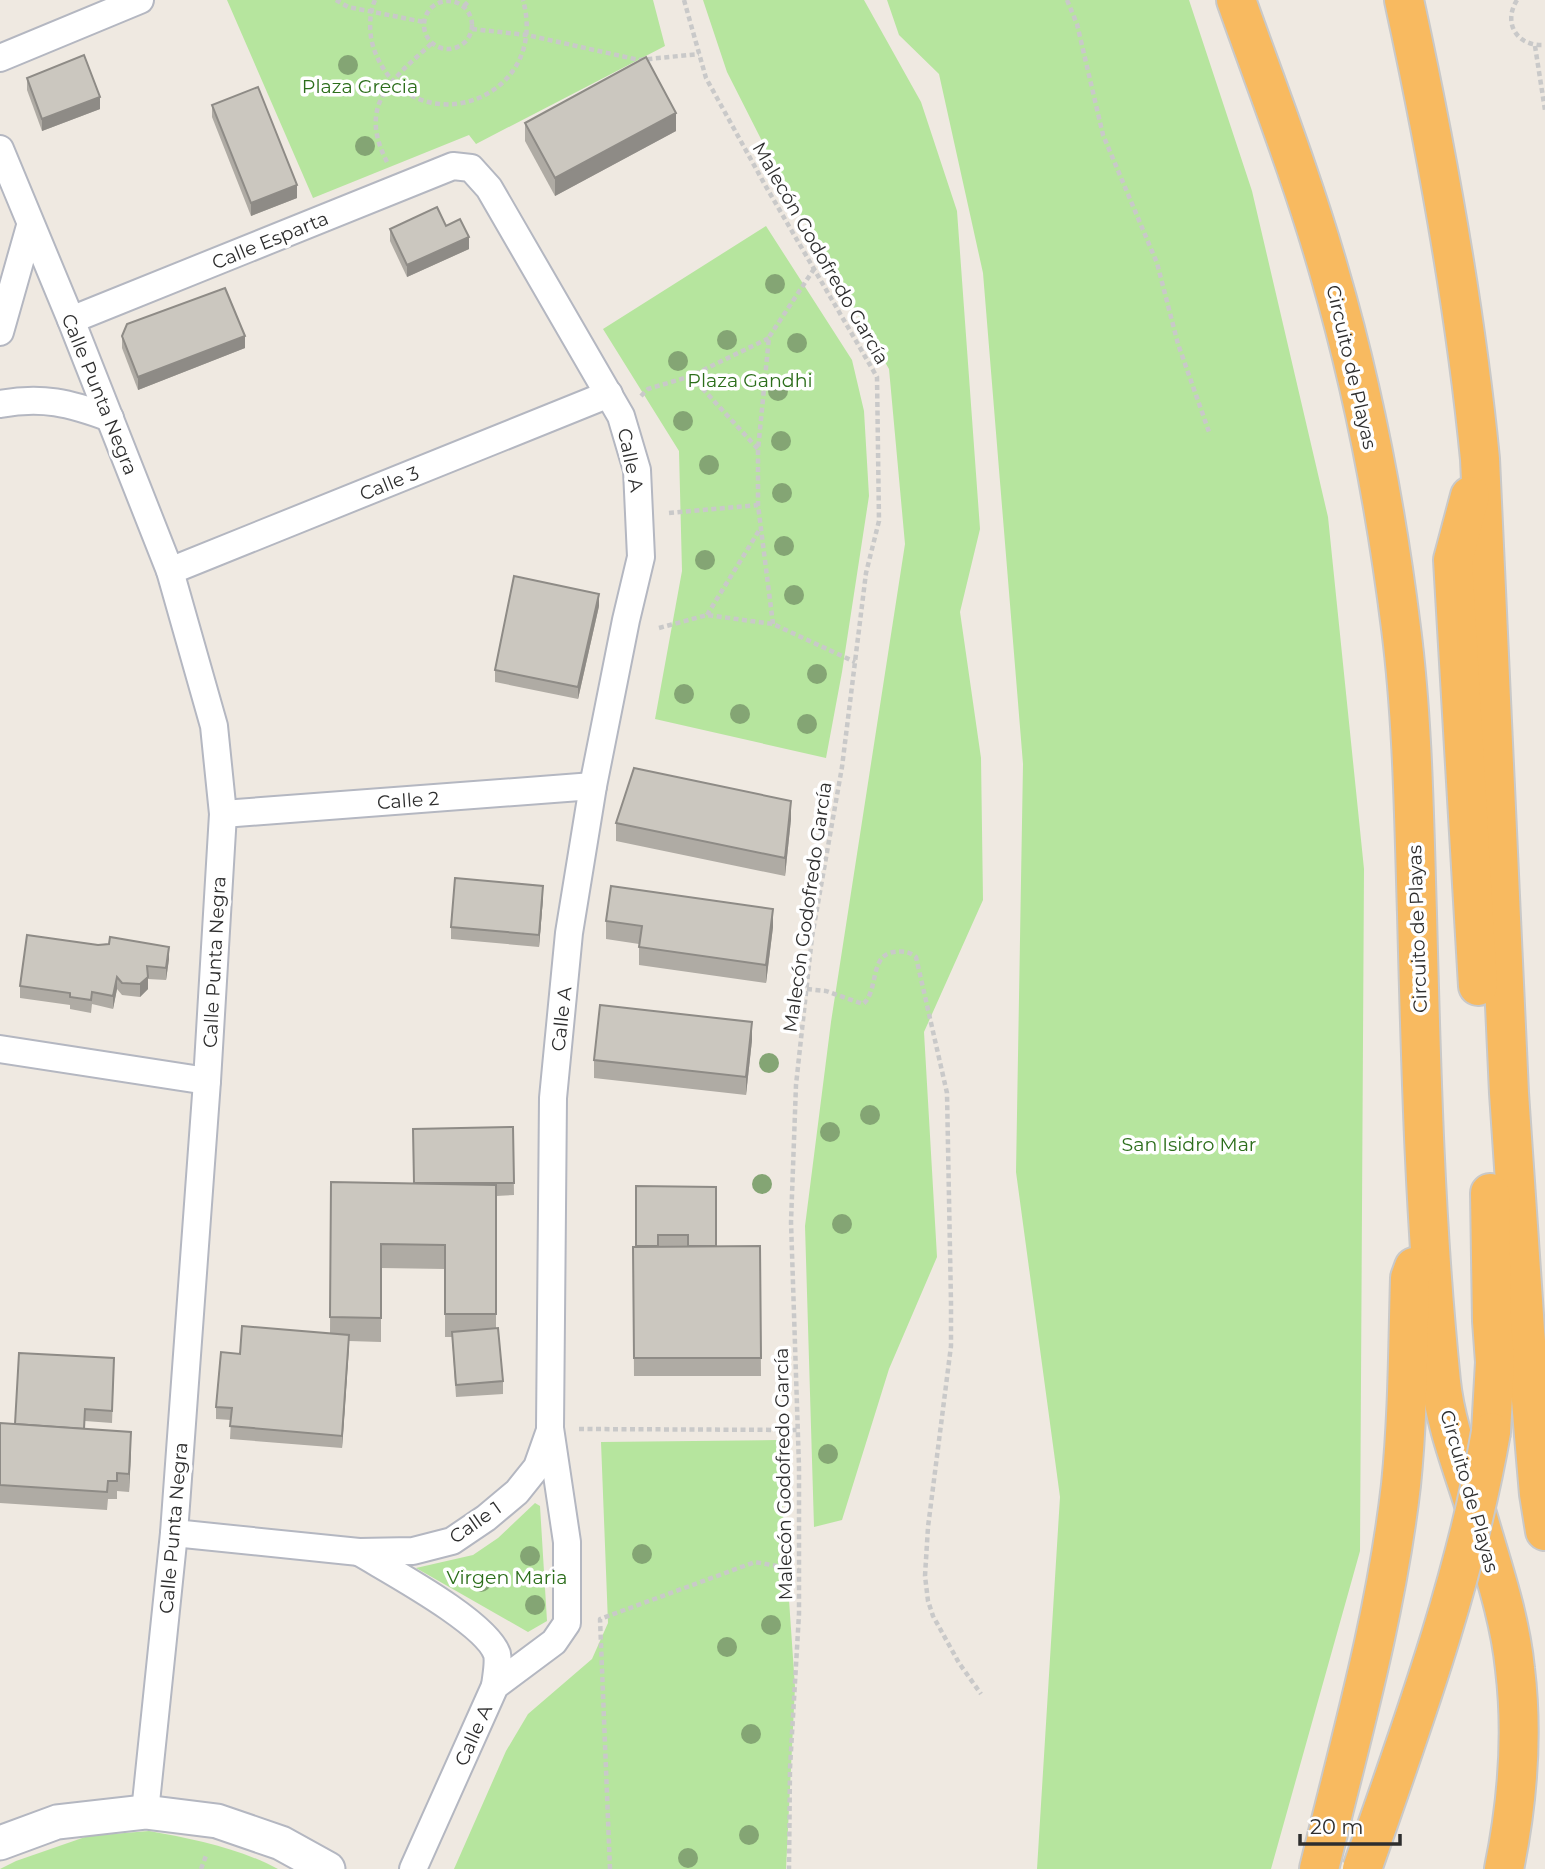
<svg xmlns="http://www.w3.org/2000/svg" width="1545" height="1869" font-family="Montserrat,sans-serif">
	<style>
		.green { fill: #b6e59e }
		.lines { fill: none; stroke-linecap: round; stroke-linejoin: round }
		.minor-casing { stroke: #b4b7c1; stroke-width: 30 }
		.tertiary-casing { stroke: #b4b7c1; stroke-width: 37 }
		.trunk-casing { stroke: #c9c9c9; stroke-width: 42 }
		.path { stroke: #c9c9c9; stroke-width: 4.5; stroke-dasharray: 5 3.5; stroke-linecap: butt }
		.minor { stroke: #fff; stroke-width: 26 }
		.tertiary { stroke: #fff; stroke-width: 33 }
		.trunk { stroke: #f8ba60; stroke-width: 38 }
		.trunk-bridge-casing { stroke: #c9c9c9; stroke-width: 42; stroke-linecap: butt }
		.trunk-bridge { stroke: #f8ba60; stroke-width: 38 }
		.tree { fill: #84a574 }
		.wall { fill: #afaba4 }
		.shaded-wall { fill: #8e8b86 }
		.building { fill: #cbc7bf; stroke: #8e8b86; stroke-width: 2 }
		.labels { text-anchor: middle; stroke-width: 7; stroke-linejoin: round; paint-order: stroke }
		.park-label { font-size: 19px; fill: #2c6e1b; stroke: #fff }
		.street-label { font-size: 19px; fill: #2e2e2e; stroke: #fff }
	</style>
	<rect width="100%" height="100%" fill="#efe9e1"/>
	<!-- green -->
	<g class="green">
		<path d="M227,0H653L665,46L476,144L469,135L313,198Z"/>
		<path d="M703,0H864L921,102L957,211L980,529L960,612L981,758L983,900L924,1032L937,1257L889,1369L842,1520L814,1527L805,1226L831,1022L905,544L889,369L793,202L727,72Z"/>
		<path d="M887,0H1189L1252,191L1328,517L1364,869L1360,1551L1271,1869H1037L1060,1497L1016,1172L1023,764L983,273L939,74L899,35Z"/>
		<path d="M766,226L852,360L864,411L869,496L842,672L826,758L655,719L682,571L679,451L603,329Z"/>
		<path d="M778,1440L795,1687L786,1869H454L506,1751L528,1714L592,1659L608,1623L601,1442Z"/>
		<path d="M535,1503L540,1506L547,1621L528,1632L416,1568L473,1555L498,1538Z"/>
		<path d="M149,1831C193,1839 239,1848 278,1869H0L16,1861L88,1836Z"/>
	</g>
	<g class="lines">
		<!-- minor casing -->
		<g class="minor-casing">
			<g id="minor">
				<path d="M0,58L140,0"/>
				<path d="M0,149L71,320L170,571L214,726L223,814L207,1081L174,1533L145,1812"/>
				<path d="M71,320L453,166L471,168L489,188L621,416L637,470L641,557L626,620L593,786L569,933L553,1098L550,1428L567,1542V1623L554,1642L495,1686L413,1869"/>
				<path d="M0,332L30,226"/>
				<path d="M0,404C42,396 70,403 110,418"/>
				<path d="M170,571L609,394"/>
				<path d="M223,814L593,786"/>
				<path d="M0,1049L207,1081"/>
				<path d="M174,1533L359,1552L413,1551L452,1541L486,1518L517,1492L537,1467L549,1433"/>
				<path d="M359,1552C390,1571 486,1622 497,1654C499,1663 496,1677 495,1686"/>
			</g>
		</g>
		<!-- tertiary casing -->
		<g class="tertiary-casing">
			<path id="tertiary" d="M0,1843L57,1822L145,1812L217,1821L281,1843L328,1869"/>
		</g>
		<!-- trunk casing -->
		<g class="trunk-casing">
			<g id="trunk">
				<path d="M1236,0C1268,90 1303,180 1329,271C1363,387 1386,508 1401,628C1413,722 1414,819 1417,914C1421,1070 1425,1227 1441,1382C1446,1430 1466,1475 1479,1521C1493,1569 1510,1618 1515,1669C1523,1735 1517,1805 1504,1869"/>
				<path d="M1404,0C1437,152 1465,305 1480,459L1509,1093L1525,1330L1539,1494L1545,1531"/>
				<path d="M1470,496L1453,560L1478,986"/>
				<path d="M1490,1193L1492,1321L1495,1362L1491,1432"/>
				<path d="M1319,1869C1350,1742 1386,1616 1401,1485C1408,1416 1408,1347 1410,1278L1414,1267"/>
			</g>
		</g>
		<!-- path -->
		<g class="path">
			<path d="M336,0L348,7L424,22"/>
			<path d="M375,0C368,16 369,37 375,52C413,148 551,101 523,0"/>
			<path d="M684,0L706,78L765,185L877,377L879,521L866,573L842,767L812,937L796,1085L791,1222L799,1467V1614L790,1768L789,1869"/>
			<path d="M1067,0L1077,24L1103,135L1157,263L1178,344L1209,432"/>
			<path d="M1517,0C1502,24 1518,47 1545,45"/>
			<circle cx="448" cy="25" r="24"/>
			<path d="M464,6L470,0"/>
			<path d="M472,29L527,35L639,60L699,54"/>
			<path d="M1535,46L1545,110"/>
			<path d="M387,162C357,104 392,80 432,43"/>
			<path d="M691,376L758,449"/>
			<path d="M641,396L648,389L691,376L769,338"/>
			<path d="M669,513L758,505"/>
			<path d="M707,615L760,529"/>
			<path d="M773,624L758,505V450L769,337L814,269"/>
			<path d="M659,628L707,615L773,624L855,662"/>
			<path d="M807,989L826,991L863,1004C879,991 869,955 894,952C903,951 908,951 916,957L947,1093L951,1303V1346L928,1527L925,1576L928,1601L933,1616L959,1663L981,1694"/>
			<path d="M579,1429L797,1430"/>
			<path d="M201,1869L207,1853"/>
			<path d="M610,1869L600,1619L755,1562L799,1570"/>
		</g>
		<!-- minor -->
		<use href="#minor" class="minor"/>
		<!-- tertiary -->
		<use href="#tertiary" class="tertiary"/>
		<!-- trunk -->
		<use href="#trunk" class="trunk"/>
		<!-- trunk-bridge casing -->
		<g class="trunk-bridge-casing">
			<path id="trunk-bridge" d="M1362,1869C1412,1726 1465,1582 1491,1432"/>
		</g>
		<!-- trunk-bridge -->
		<use href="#trunk-bridge" class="trunk-bridge"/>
	</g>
	<!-- trees -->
	<g class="tree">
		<circle cx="348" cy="65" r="10"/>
		<circle cx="365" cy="146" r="10"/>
		<circle cx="775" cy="284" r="10"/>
		<circle cx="727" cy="340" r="10"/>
		<circle cx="797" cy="343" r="10"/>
		<circle cx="678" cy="361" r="10"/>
		<circle cx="778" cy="391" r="10"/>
		<circle cx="683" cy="421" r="10"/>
		<circle cx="781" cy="441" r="10"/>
		<circle cx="709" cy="465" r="10"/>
		<circle cx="782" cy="493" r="10"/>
		<circle cx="784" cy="546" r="10"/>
		<circle cx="705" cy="560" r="10"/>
		<circle cx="794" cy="595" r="10"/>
		<circle cx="817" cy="674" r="10"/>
		<circle cx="684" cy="694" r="10"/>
		<circle cx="740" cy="714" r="10"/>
		<circle cx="807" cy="724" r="10"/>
		<circle cx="769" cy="1063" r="10"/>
		<circle cx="870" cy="1115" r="10"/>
		<circle cx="830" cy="1132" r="10"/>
		<circle cx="762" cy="1184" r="10"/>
		<circle cx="842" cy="1224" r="10"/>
		<circle cx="828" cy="1454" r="10"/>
		<circle cx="642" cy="1554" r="10"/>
		<circle cx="530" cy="1556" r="10"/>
		<circle cx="481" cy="1582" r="10"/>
		<circle cx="535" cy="1605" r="10"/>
		<circle cx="771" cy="1625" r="10"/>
		<circle cx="727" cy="1647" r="10"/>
		<circle cx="751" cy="1734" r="10"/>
		<circle cx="749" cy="1835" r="10"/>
		<circle cx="688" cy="1858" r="10"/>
	</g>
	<!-- wall -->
	<g class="wall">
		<path d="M27,78L100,109L42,131L27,90Z"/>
		<path d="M212,105L297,198L251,216L212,117Z"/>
		<path d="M525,123L676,131L555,196L525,141Z"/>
		<path d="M446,226L469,249L407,277L390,241V229Z"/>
		<path d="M122,336L245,348L138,390L122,348Z"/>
		<path d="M599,606L578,699L495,682V670Z"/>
		<path d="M791,819L785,876L616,841V823Z"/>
		<path d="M543,898L539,947L451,939V927Z"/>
		<path d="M606,921L773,927L766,983L639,965V944L606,939Z"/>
		<path d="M98,945L169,959L166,980L148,979V989L140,997L122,995L117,989L113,1009L92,1004L91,1013L70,1009V1005L20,998V986Z"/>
		<path d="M752,1040L746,1095L594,1078V1060Z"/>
		<path d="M513,1127L514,1195L496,1196V1329L503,1381V1394L456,1397L452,1337H445V1269L381,1268V1342L349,1341L342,1448L230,1439L231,1420L216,1419V1407L240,1354L330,1333L331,1182L414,1183Z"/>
		<path d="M716,1187V1246H760L761,1376H634L633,1247L636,1246Z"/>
		<path d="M114,1370L112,1423L85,1421V1429L131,1450L129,1492L117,1491V1499H108L107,1510L0,1503V1423L15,1424Z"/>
	</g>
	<!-- shaded-wall -->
	<g class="shaded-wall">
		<path d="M100,97V109L42,131V119Z"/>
		<path d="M676,113V131L555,196V178Z"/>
		<path d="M297,185V198L251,216V203Z"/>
		<path d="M469,237V249L407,277V265Z"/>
		<path d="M245,336V348L138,390V377Z"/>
		<path d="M599,594V606L578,699V687Z"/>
		<path d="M791,801V819L785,876V858Z"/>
		<path d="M543,886V898L539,947V935Z"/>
		<path d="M773,909V927L766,983V965Z"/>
		<path d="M169,947V959L166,980V968Z"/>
		<path d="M117,977V989L113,1009V996Z"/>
		<path d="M148,977V989L140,997V984Z"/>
		<path d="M752,1022V1040L746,1095V1077Z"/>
		<path d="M349,1335V1347L342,1448V1436Z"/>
		<path d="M131,1432V1450L129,1492V1474Z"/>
	</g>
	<!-- building -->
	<g class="building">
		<path d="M84,55L100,97L42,119L27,78Z"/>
		<path d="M646,57L676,113L555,178L525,123Z"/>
		<path d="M258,87L297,185L251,203L212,105Z"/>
		<path d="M437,207L446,226L460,219L469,237L407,265L390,229Z"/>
		<path d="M225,288L245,336L138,377L122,336L127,324Z"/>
		<path d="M514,576L599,594L578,687L495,670Z"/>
		<path d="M634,768L791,801L785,858L616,823Z"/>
		<path d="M455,878L543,886L539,935L451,927Z"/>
		<path d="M611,886L773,909L766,965L639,947L642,926L606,921Z"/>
		<path d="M27,935L98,945L109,944L110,937L169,947L166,968L147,966L148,977L140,984L122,983L117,977L113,996L92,992L91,1000L70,997V993L20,986Z"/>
		<path d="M600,1005L752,1022L746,1077L594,1060Z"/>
		<path d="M513,1127L514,1183H414L413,1129Z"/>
		<path d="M331,1182L496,1185V1314H445V1245L381,1244V1318L330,1317Z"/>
		<path d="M636,1186L716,1187V1246H688V1235H658V1246H636Z"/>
		<path d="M760,1246L761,1358H634L633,1247Z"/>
		<path d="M242,1326L349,1335L342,1436L230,1426L232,1408L216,1407L221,1352L240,1354Z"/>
		<path d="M498,1328L503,1381L456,1385L452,1332Z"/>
		<path d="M19,1353L114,1358L112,1411L85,1409L84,1429L15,1424Z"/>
		<path d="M0,1423L131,1432L129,1474L117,1473V1481H108L107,1492L0,1485Z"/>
	</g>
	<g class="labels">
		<!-- park labels -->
		<g class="park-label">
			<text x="360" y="93">Plaza Grecia</text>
			<text x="750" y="387">Plaza Gandhi</text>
			<text x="1189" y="1151">San Isidro Mar</text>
			<text x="507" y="1584">Virgen Maria</text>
		</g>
		<!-- street labels -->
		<g class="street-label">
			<text transform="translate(270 240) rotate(-22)" y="7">Calle Esparta</text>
			<text transform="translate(821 253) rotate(60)" y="7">Malecón Godofredo García</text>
			<text transform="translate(1352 367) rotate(77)" y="7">Circuito de Playas</text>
			<text transform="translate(100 394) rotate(68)" y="7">Calle Punta Negra</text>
			<text transform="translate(631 460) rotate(78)" y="7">Calle A</text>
			<text transform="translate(389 483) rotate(-22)" y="7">Calle 3</text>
			<text transform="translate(408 800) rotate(-4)" y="7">Calle 2</text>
			<text transform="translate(807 907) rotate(-82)" y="7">Malecón Godofredo García</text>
			<text transform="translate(1417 929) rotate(-92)" y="7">Circuito de Playas</text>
			<text transform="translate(214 962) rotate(-87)" y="7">Calle Punta Negra</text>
			<text transform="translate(561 1019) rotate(-84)" y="7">Calle A</text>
			<text transform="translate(783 1474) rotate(-91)" y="7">Malecón Godofredo García</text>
			<text transform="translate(1470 1491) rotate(74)" y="7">Circuito de Playas</text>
			<text transform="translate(475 1522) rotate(-35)" y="7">Calle 1</text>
			<text transform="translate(173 1528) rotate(-85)" y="7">Calle Punta Negra</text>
			<text transform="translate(473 1735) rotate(-66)" y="7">Calle A</text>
		</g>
	</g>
	<!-- scale -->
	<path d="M1300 1834v10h100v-10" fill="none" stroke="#2e2e2e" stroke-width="3.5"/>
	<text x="1310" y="1834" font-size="21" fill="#2e2e2e" stroke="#ffffff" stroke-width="5" paint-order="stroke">20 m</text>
</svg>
